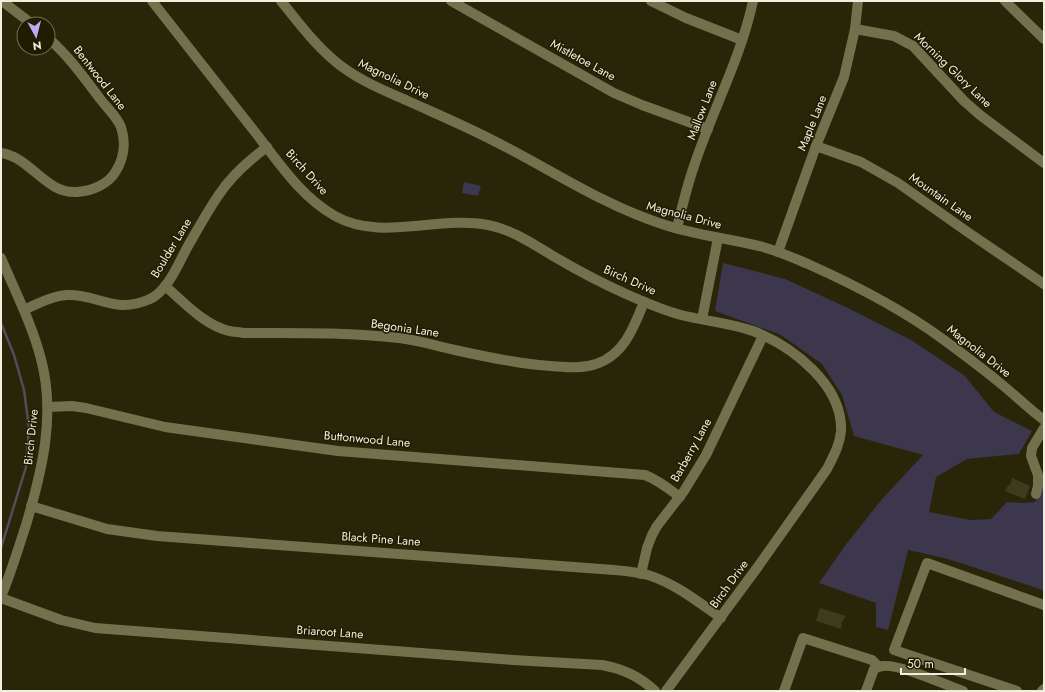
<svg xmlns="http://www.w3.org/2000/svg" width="1045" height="692" font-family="Jost,sans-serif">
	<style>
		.green { fill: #3c374c }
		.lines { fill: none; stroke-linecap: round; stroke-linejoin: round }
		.stream { stroke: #534d59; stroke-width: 2.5 }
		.building { fill: #3d3b1e }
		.minor { stroke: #72704d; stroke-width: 10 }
		.labels { text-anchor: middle; stroke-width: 3; stroke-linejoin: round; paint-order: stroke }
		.street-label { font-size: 12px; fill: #f0eedd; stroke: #1f1c01 }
	</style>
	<rect width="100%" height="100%" fill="#282508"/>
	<!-- green -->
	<g class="green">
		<path d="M464,182L481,186L478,196L462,193Z"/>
		<path d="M723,263L785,279L848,308L911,340L965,376L994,412L1032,431L1019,454L967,459L936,477L929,512L970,520L991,519L1007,502L1023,503L1035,502L1044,485V591L1037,588L948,559L908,550L888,630L876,627V603L819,583L847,543L883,498L923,455L854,436L842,395L822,364L781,335L715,311Z"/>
	</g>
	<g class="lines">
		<!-- stream -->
		<path class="stream" d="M1,323L14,355L24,390L29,428L26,467L1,548"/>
	</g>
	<!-- building -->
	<g class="building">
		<path d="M1012,478L1030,486L1025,499L1005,491L1008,485H1010Z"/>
		<path d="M820,608L846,616L842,622L841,629L816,621Z"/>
	</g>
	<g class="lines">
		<!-- minor -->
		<g class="minor">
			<path d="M2,1L32,24"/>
			<path d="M152,1C185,43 218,85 251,127C276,158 299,196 335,216C381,242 437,215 488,225C511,229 533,244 553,256C577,270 601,283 626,294C644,302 662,310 681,315C705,321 730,323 753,331C792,346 843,385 841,431C840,445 833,457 827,469L757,568L666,691"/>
			<path d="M281,1C300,24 317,48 341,66C361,81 385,91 408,101C439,115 470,128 500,144C553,171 602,204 659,223C692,235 728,238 763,247C778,251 794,258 808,264C855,285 902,309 944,340C963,354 982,368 1000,383C1015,395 1029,409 1044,420"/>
			<path d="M451,1L614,93L642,105L708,129"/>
			<path d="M651,1L686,18L742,40"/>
			<path d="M1005,1L1044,39"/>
			<path d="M855,29L894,36L913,46L964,101L980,115L1044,163"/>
			<path d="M816,146L861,162L898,183L969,233L1044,284"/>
			<path d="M1,153C31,157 45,194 77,192C92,191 109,184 116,171C124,158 126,142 121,127C117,117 108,109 101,100C85,79 69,56 48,38"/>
			<path d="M677,228C682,207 687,186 694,166C712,111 741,58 753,1"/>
			<path d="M778,252L816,146L844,77L855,29L858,1"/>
			<path d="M1,258C15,291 32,324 41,359C56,415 42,471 26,525C18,549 11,573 1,597"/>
			<path d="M165,286C184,302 204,325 229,331C234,332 239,332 244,333C296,333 348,332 399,338C418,340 436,346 455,350C486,357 519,364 551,366C566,367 581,369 596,364C624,355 634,327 644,302"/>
			<path d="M24,310C37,304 52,296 67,295C99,294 114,315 150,299C168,291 179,262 188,246C198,229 207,212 218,196C231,176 248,161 267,147"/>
			<path d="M702,319L718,238"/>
			<path d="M48,407L72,406L86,408L165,427L338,451L645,475C658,480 668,488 680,497"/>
			<path d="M1036,494L1038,486V475L1031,456L1032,448L1044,428"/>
			<path d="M31,506L107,529L157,536L614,570C625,571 637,572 648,575C676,584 697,601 721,618"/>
			<path d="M641,574L647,548L652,535L657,526L684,491L706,455L763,336"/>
			<path d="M1,598L61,620L95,628L513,660L602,665C623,669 639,676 655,691"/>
			<path d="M784,691L803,638L872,660L879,667"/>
			<path d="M866,691L874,669C877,668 880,666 883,666C901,664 945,685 963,691"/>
			<path d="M1017,691L894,650L927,563L1044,605"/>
			<path d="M1042,691L1044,689"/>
		</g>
	</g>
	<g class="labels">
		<!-- street labels -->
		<g class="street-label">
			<text transform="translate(583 60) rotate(29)" y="4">Mistletoe Lane</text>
			<text transform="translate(953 70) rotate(44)" y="4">Morning Glory Lane</text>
			<text transform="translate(100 78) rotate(52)" y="4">Bentwood Lane</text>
			<text transform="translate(394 79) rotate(26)" y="4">Magnolia Drive</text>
			<text transform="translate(702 110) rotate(-69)" y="4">Mallow Lane</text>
			<text transform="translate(812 123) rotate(-68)" y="4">Maple Lane</text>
			<text transform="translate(307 172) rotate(48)" y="4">Birch Drive</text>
			<text transform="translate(941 197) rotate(35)" y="4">Mountain Lane</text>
			<text transform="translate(684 215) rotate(15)" y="4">Magnolia Drive</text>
			<text transform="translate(171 248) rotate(-59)" y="4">Boulder Lane</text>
			<text transform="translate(630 280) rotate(24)" y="4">Birch Drive</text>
			<text transform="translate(405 328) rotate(8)" y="4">Begonia Lane</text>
			<text transform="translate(979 351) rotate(38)" y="4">Magnolia Drive</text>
			<text transform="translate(31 437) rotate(-84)" y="4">Birch Drive</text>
			<text transform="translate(367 439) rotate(5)" y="4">Buttonwood Lane</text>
			<text transform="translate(691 450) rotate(-61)" y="4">Barberry Lane</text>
			<text transform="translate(381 539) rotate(4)" y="4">Black Pine Lane</text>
			<text transform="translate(729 584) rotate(-54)" y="4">Birch Drive</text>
			<text transform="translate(330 632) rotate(4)" y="4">Briaroot Lane</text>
		</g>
	</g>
	<!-- border -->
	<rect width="1045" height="692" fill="none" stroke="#f0eedd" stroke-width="4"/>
	<!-- north arrow -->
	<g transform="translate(36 36) rotate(173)"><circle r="19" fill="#1f1c01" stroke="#737059"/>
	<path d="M0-3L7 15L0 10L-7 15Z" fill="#bcaaf5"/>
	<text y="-6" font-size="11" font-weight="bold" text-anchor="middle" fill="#f0eedd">N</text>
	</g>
	<!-- scale -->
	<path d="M901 668v6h64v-6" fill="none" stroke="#f0eedd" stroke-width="2"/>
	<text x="907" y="668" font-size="12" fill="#f0eedd" stroke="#1f1c01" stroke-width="3" paint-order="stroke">50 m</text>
</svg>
